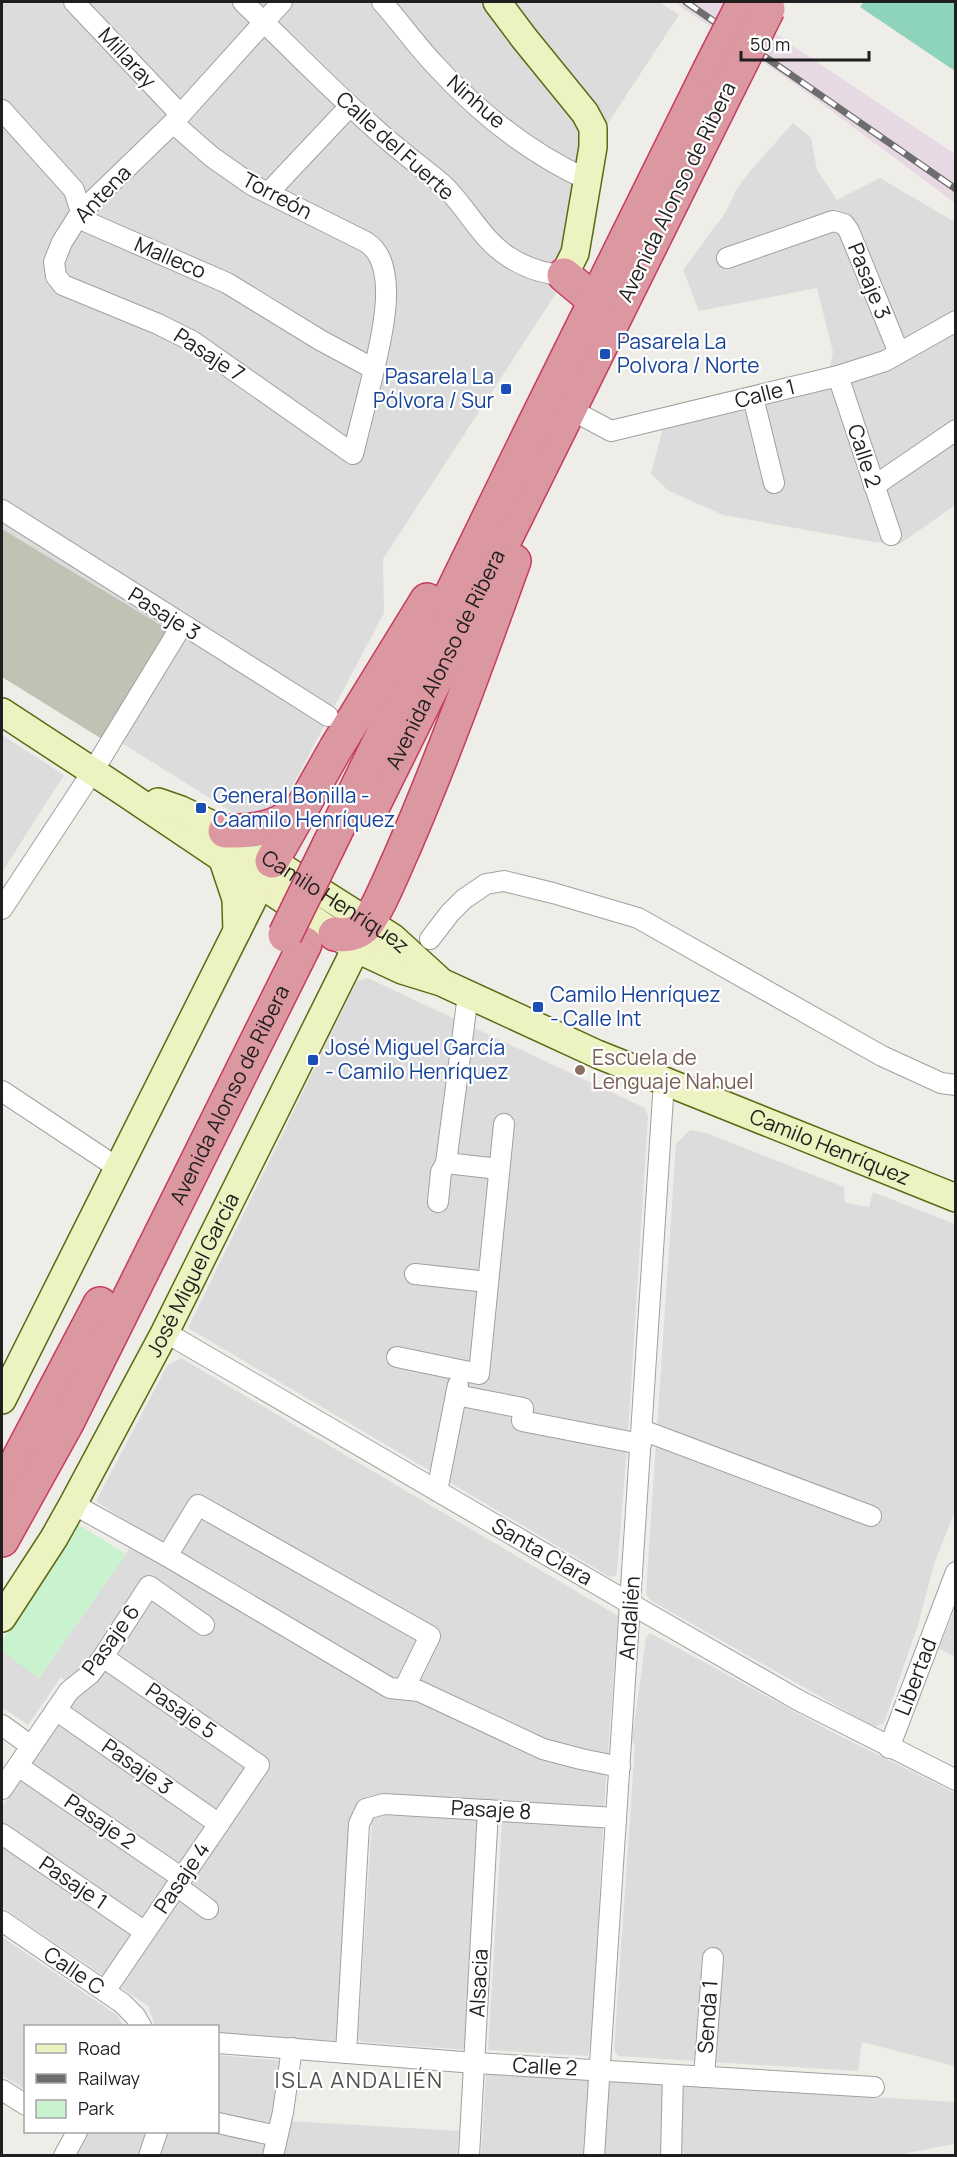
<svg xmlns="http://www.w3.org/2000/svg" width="957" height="2157" font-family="Manrope,sans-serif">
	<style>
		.residential { fill: #dddcdc }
		.industrial { fill: #e7d9e4 }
		.construction { fill: #c1c2b3 }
		.park { fill: #c9f3cf }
		.pitch { fill: #8ed4bd }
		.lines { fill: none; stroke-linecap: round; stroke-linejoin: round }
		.street-casing { stroke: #a0a0a0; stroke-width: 22 }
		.secondary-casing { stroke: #5b6a12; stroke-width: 30 }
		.highway-casing { stroke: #c63b62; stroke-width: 36 }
		.street { stroke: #fff; stroke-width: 20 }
		.secondary { stroke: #edf2c1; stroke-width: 27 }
		.highway { stroke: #dc98a0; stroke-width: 33 }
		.rail-casing { stroke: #6d6d6d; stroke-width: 7 }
		.rail { stroke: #fff; stroke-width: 4.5; stroke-dasharray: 14; stroke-linecap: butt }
		.highway-bridge-casing { stroke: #c63b62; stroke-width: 36; stroke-linecap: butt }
		.highway-bridge { stroke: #dc98a0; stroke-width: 33 }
		.transit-dot { fill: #1a4fb4; stroke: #fff; stroke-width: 2 }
		.education-dot { fill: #8d6e63; stroke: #fff; stroke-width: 2 }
		.labels { text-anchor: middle; stroke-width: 4.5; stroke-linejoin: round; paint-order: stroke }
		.street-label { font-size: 21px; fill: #1f1f1f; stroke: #fff }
		.transit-label { font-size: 21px; fill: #164399; stroke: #fff; text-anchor: start }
		.education-label { font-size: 21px; fill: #785e54; stroke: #fff; text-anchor: start }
		.neighbourhood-label { font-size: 22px; letter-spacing: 1.5px; fill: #525252; stroke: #fff }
	</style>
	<rect width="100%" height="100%" fill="#efede7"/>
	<!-- residential -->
	<g class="residential">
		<path d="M2,2H659L679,15L608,123L594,235L383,559L384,613L267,834L2,668Z"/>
		<path d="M793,123L811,138L817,170L837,200L880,178L955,222V505L900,544L874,542L723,515L669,491L651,474L664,424L826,382L833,352L817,288L699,311L683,270L726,212L736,190L751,170Z"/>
		<path d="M2,735L64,775L2,872Z"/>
		<path d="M368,978L645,1108L648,1116L627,1448L617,1572L615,1576L610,1577L188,1328L357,981Z"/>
		<path d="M690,1130L706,1133L844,1187L845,1203L869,1207L873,1192L955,1224V1511L934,1564L918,1625L884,1723L874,1727L650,1600L646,1593L676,1144Z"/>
		<path d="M181,1358L618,1616L604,1807L372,1799L339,2041L218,2035V2026H155L148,2006L2,1907V1807L80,1692L61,1677L28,1725L2,1707V1648L39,1678L126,1554L138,1529L96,1501L167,1366Z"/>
		<path d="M955,1608V1656L939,1649Z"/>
		<path d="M650,1633L838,1735L955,1793V2066L862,2042L858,2071L618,2056L614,2050L635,1746L632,1740L646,1638Z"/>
		<path d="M375,1815L479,1819L467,2050L361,2042L358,2038L372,1820Z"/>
		<path d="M502,1821L603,1828L592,2038L588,2056L488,2050Z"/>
		<path d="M2,1937L118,2016L123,2026H26L25,2089L2,2075Z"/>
		<path d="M218,2055L284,2061L273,2128L218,2116Z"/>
		<path d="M486,2074L955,2102V2144L896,2155L481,2156Z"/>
		<path d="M289,2121L459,2131L457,2155L281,2156Z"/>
		<path d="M89,2132H154L145,2155L77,2156Z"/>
		<path d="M165,2132H218L269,2139L264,2155L157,2156Z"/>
	</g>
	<!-- industrial -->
	<path class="industrial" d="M674,2H731L799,50L955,154V203L798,86Z"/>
	<!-- construction -->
	<path class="construction" d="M2,529L167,629L102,739L2,677Z"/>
	<!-- park -->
	<path class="park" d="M76,1523L126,1554L39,1678L2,1651V1641Z"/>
	<!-- pitch -->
	<path class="pitch" d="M864,2H955V71L860,7Z"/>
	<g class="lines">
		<!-- street casing -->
		<g class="street-casing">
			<g id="street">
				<path d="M74,2L180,114"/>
				<path d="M243,2C286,43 327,86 371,125C393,146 418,164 441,183C466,205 480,239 509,257C526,268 544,274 564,275"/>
				<path d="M382,2C400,22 416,45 435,65C478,112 531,154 588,180"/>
				<path d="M2,110L74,190L81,212L87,222L227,283L320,340L374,369"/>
				<path d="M173,123L212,157L252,185L366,242C403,265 379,348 371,382C365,406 359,430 353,454L192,341L158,324L63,285L56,276L54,262L62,242L81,212L173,123L282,2"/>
				<path d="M268,193L350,106"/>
				<path d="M727,258L833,221L844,224L849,231L899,353"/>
				<path d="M838,376L891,535"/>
				<path d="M753,397L774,483"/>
				<path d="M570,409L611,431L838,376L885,361L956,321"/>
				<path d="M874,486L956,430"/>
				<path d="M2,510L328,716"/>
				<path d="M2,909L93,771L182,625"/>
				<path d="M430,939L450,913L464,899L486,884L504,881L553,893L638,918L882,1056L941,1083L956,1085"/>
				<path d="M468,995L446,1163L499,1169"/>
				<path d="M2,1091L118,1168"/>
				<path d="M438,1202L441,1172L446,1163"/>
				<path d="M415,1274L488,1282"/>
				<path d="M165,1332L631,1604L798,1700L956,1780"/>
				<path d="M397,1357L479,1374L504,1124"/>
				<path d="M456,1395L523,1408L522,1421L641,1444"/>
				<path d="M642,1430L871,1516"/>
				<path d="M437,1491L458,1385"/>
				<path d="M73,1504L167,1556L390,1688L419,1691L543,1749L581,1759L620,1767"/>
				<path d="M167,1556L198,1505L430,1636L404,1689"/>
				<path d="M103,1657L259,1765L105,1991"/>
				<path d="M56,1710L219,1824"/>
				<path d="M2,1725L31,1746"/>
				<path d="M889,1748L956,1572"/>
				<path d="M18,1766L182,1878"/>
				<path d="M2,1789L69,1691L90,1674L103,1657L149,1586L204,1625"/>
				<path d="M2,1834L145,1932"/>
				<path d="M177,1886L208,1909"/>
				<path d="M2,1921L122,2003L135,2016L141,2026"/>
				<path d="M218,2043L475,2063L874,2087"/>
				<path d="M346,2053L359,1824L366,1809L384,1804L616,1818"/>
				<path d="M704,2077L713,1958"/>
				<path d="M2,2090L26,2105"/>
				<path d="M218,2123L277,2136"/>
				<path d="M64,2156L77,2132"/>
				<path d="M149,2156L157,2132"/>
				<path d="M273,2156L283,2112L292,2048"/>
				<path d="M469,2156L488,1810"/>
				<path d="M594,2156L664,1081"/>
				<path d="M671,2156L673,2075"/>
			</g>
		</g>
		<!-- secondary casing -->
		<g class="secondary-casing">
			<g id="secondary">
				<path d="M497,2L524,38L585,113L593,128V147L575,253L564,275"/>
				<path id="s1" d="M2,712L121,790L357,949L402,970L441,982L597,1054L956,1198"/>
				<path id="s2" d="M158,802L181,810L225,831L393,938L438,979"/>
				<path d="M222,857L236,899L237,931"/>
				<path d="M2,1400L269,867"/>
				<path id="s3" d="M2,1618L54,1538L73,1504L165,1332L364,932"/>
			</g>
		</g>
		<!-- highway casing -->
		<g class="highway-casing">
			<g id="highway">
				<path d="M564,275L595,301"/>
				<path id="s4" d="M371,810L729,87"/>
				<path d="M225,831C255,832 278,828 302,808"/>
				<path d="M329,845L530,433L709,71"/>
				<path d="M272,861L336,748L427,600"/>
				<path d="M335,934C345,936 356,934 364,927C375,917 396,865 403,850C444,755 479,658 514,561"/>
				<path d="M2,1490L100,1304"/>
				<path id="s5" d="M2,1540L68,1421L305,944"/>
			</g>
		</g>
		<!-- street -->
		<use href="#street" class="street"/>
		<!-- secondary -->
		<use href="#secondary" class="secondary"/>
		<!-- highway -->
		<use href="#highway" class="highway"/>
		<!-- rail casing -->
		<g class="rail-casing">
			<path id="rail" d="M686,2L956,189"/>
		</g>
		<!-- rail -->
		<use href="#rail" class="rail"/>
		<!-- highway-bridge casing -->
		<g class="highway-bridge-casing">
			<g id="highway-bridge">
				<path d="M709,71L744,2"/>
				<path d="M729,87L768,9"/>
				<path d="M285,935L329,845"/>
			</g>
		</g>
		<!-- highway-bridge -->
		<use href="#highway-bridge" class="highway-bridge"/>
	</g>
	<!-- markers -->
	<g class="transit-dot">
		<rect x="599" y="348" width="12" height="12" rx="3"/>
		<rect x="500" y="383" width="12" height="12" rx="3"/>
		<rect x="195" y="802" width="12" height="12" rx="3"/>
		<rect x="532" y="1001" width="12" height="12" rx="3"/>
		<rect x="307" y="1054" width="12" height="12" rx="3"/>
	</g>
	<circle class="education-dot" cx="580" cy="1070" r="6"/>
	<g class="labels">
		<!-- street labels -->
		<g class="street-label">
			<text transform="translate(127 58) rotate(47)" y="7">Millaray</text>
			<text transform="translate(476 102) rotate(41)" y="7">Ninhue</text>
			<text transform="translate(395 146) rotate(42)" y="7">Calle del Fuerte</text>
			<text transform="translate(677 192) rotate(-64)" y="7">Avenida Alonso de Ribera</text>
			<text transform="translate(103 194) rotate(-46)" y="7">Antena</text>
			<text transform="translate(277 196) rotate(28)" y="7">Torreón</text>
			<text transform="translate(170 258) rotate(23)" y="7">Malleco</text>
			<text transform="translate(869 281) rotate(68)" y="7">Pasaje 3</text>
			<text transform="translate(209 355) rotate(33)" y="7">Pasaje 7</text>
			<text transform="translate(765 394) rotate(-14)" y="7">Calle 1</text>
			<text transform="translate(864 456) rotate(72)" y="7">Calle 2</text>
			<text transform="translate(164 614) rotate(32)" y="7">Pasaje 3</text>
			<text dy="7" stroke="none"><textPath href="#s4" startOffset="168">Avenida Alonso de Ribera</textPath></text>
			<text dy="7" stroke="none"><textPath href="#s2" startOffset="204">Camilo Henríquez</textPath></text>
			<text dy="7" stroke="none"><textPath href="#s5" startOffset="500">Avenida Alonso de Ribera</textPath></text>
			<text dy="7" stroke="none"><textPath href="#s1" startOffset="940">Camilo Henríquez</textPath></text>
			<text dy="7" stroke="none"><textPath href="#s3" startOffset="393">José Miguel García</textPath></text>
			<text transform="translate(542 1552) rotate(30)" y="7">Santa Clara</text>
			<text transform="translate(630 1618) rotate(-86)" y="7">Andalién</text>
			<text transform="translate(111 1640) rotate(-54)" y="7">Pasaje 6</text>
			<text transform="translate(916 1677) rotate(-69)" y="7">Libertad</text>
			<text transform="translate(181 1711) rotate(35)" y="7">Pasaje 5</text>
			<text transform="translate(137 1767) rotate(35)" y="7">Pasaje 3</text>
			<text transform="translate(491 1810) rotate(3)" y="7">Pasaje 8</text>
			<text transform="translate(100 1822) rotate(34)" y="7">Pasaje 2</text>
			<text transform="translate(182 1878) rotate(-56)" y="7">Pasaje 4</text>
			<text transform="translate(73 1883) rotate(34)" y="7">Pasaje 1</text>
			<text transform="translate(74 1971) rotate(34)" y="7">Calle C</text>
			<text transform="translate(479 1983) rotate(-87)" y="7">Alsacia</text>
			<text transform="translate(708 2017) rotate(-86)" y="7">Senda 1</text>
			<text transform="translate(545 2067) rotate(3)" y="7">Calle 2</text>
		</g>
		<!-- transit labels -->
		<g class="transit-label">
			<text x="617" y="349">Pasarela La<tspan x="617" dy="24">Polvora / Norte</tspan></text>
			<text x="494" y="384" text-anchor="end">Pasarela La<tspan x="494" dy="24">Pólvora / Sur</tspan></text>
			<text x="213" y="803">General Bonilla -<tspan x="213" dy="24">Caamilo Henríquez</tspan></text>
			<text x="550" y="1002">Camilo Henríquez<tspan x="550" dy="24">- Calle Int</tspan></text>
			<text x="325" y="1055">José Miguel García<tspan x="325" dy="24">- Camilo Henríquez</tspan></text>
		</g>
		<!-- education labels -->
		<g class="education-label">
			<text x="592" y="1065">Escuela de<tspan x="592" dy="24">Lenguaje Nahuel</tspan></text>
		</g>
		<!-- neighbourhood labels -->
		<g class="neighbourhood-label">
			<text x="359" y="2088">ISLA ANDALIÉN</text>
		</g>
	</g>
	<!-- border -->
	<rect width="957" height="2157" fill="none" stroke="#1f1f1f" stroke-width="6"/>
	<!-- legend -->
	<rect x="24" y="2025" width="195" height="108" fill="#ffffff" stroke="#a5a5a5" stroke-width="1.5"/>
	<rect x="36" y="2044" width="30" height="9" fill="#edf2c1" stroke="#a5a5a5" stroke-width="1.5"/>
	<text x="78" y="2055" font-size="18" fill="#1f1f1f">Road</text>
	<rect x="36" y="2074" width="30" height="9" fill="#6d6d6d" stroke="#a5a5a5" stroke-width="1.5"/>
	<text x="78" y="2085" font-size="18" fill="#1f1f1f">Railway</text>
	<rect x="36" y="2100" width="30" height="18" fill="#c9f3cf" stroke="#a5a5a5" stroke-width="1.5"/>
	<text x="78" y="2115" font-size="18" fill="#1f1f1f">Park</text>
	<!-- scale -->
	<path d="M741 51v9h128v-9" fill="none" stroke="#1f1f1f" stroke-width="3"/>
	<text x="750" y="51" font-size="18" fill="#1f1f1f" stroke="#ffffff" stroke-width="4.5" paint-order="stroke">50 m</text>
</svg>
